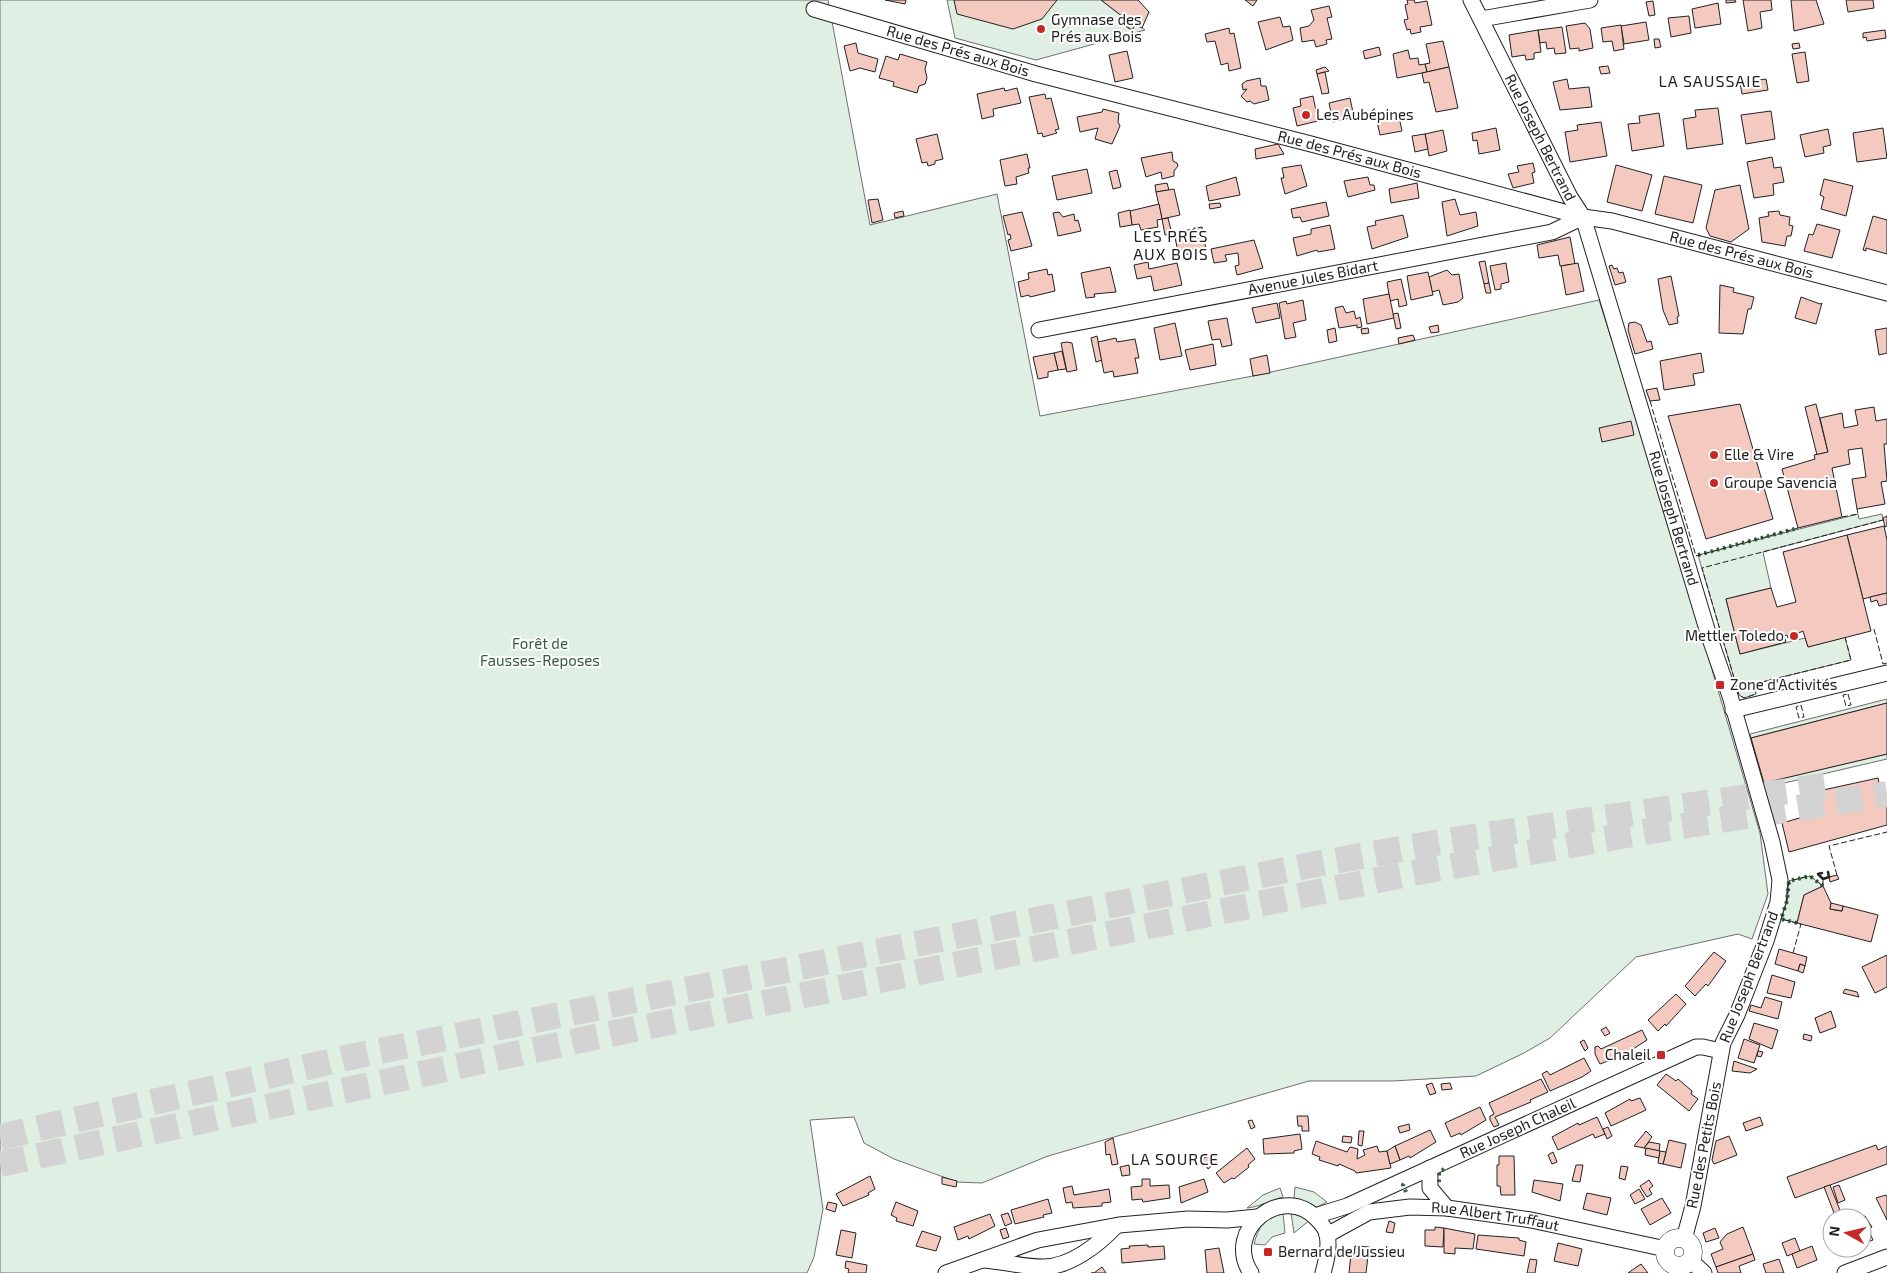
<svg xmlns="http://www.w3.org/2000/svg" width="1887" height="1273" font-family="'Exo 2',sans-serif">
	<style>
		.green { fill: #e0efe3; stroke: #6f6f6f }
		.building { fill: #f3c9c0; stroke: #222 }
		.lines { fill: none; stroke-linecap: round; stroke-linejoin: round }
		.motorway-tunnel { stroke: #d3d3d3; stroke-width: 26; stroke-dasharray: 26 13; stroke-linecap: butt }
		.minor-casing { stroke: #222; stroke-width: 17 }
		.tertiary-casing { stroke: #222; stroke-width: 19 }
		.minor { stroke: #fff; stroke-width: 15 }
		.tertiary { stroke: #fff; stroke-width: 18 }
		.hedge { stroke: #2f5e38; stroke-width: 4; stroke-dasharray: 2.5 4; stroke-linecap: butt }
		.fence { stroke: #222; stroke-width: 1; stroke-dasharray: 6 2.5; stroke-linecap: butt }
		.wall { stroke: #222; stroke-width: 2.5 }
		.poi-dot { fill: #c62828; stroke: #fff; stroke-width: 2 }
		.labels { text-anchor: middle; stroke-width: 4; stroke-linejoin: round; paint-order: stroke }
		.poi-label { font-size: 15px; fill: #222; stroke: #fff; text-anchor: start }
		.street-label { font-size: 15px; fill: #222; stroke: #fff }
		.park-label { font-size: 15px; fill: #2f5e38; stroke: #fff }
		.neighbourhood-label { font-size: 16px; letter-spacing: 1px; fill: #222; stroke: #fff }
	</style>
	<rect width="100%" height="100%" fill="#fff"/>
	<!-- green -->
	<g class="green">
		<path d="M0,0H828L870,225L997,194L1040,416L1253,376L1599,300L1658,486L1760,833L1768,894L1752,939L1738,934L1636,957L1550,1038L1524,1053L1476,1076L1393,1081H1309L1048,1156L982,1183L957,1182L894,1159L864,1143L854,1117L810,1120L823,1209L814,1257L807,1273H0Z"/>
		<path d="M947,0H1101L1127,20L1124,25L1131,30L1136,24L1145,30L1036,60L955,38Z"/>
		<path d="M1858,514L1859,519L1882,514L1883,520L1763,552L1771,588L1726,599L1740,654L1805,638L1808,647L1845,637L1851,660L1754,684L1756,694L1744,698L1739,695L1698,555Z"/>
		<path d="M1887,699V703L1751,738L1750,734Z"/>
		<path d="M1887,754V759L1780,784L1775,780Z"/>
		<path d="M1810,876L1823,886L1804,895L1797,923L1781,919L1787,901L1789,881Z"/>
		<path d="M1295,1187L1314,1192L1327,1202L1317,1207L1294,1198Z"/>
		<path d="M1280,1188L1283,1197C1271,1200 1259,1207 1247,1208L1263,1195Z"/>
		<path d="M1283,1213L1285,1233L1272,1237L1265,1245L1254,1244C1258,1227 1266,1216 1283,1213Z"/>
		<path d="M1291,1213L1311,1219L1294,1233Z"/>
	</g>
	<!-- building -->
	<g class="building">
		<path d="M885,0H906L905,4Z"/>
		<path d="M954,0H1057L1042,19L1013,29L957,14Z"/>
		<path d="M1101,0H1138L1149,12L1142,28L1136,24L1132,30L1124,25L1127,20Z"/>
		<path d="M1245,0H1257L1253,6Z"/>
		<path d="M1407,0H1414L1415,3L1427,1L1432,25L1420,27L1421,32L1411,34L1410,29L1407,30L1404,20L1408,19L1405,5L1408,4Z"/>
		<path d="M1726,0H1735L1736,2L1726,3Z"/>
		<path d="M1743,0H1771L1772,10L1760,12L1762,28L1748,31Z"/>
		<path d="M1791,0H1816L1824,24L1794,31Z"/>
		<path d="M1846,0H1873L1874,8L1848,12Z"/>
		<path d="M1653,1L1655,15L1649,16L1646,2Z"/>
		<path d="M1718,3L1721,24L1695,28L1692,9Z"/>
		<path d="M1329,6L1332,17L1327,18L1332,39L1326,40L1327,44L1316,47L1314,40L1302,42L1300,28L1309,26L1314,20L1311,10Z"/>
		<path d="M1689,16L1691,33L1671,37L1668,18Z"/>
		<path d="M1280,17L1283,27L1290,26L1293,40L1266,50L1258,22Z"/>
		<path d="M1646,22L1649,40L1624,44L1621,26Z"/>
		<path d="M1585,23L1590,29L1593,48L1579,51V48L1570,49L1566,26Z"/>
		<path d="M1621,25L1624,49L1614,51L1612,41L1603,42L1601,28Z"/>
		<path d="M1562,27L1566,53L1555,54L1554,48L1547,49L1546,42L1540,43L1538,30Z"/>
		<path d="M1229,28L1230,34L1234,33L1241,68L1229,71L1228,63L1221,65L1215,41L1207,42L1205,34Z"/>
		<path d="M1538,30L1541,52L1534,53V59L1526,60L1525,55L1512,57L1509,35Z"/>
		<path d="M1885,30L1886,38L1867,41L1866,37L1863,38V33Z"/>
		<path d="M1654,39H1659L1661,47L1655,48Z"/>
		<path d="M1443,41L1449,67L1427,72L1425,64L1430,63L1426,44Z"/>
		<path d="M856,43L858,53L878,59L875,72L860,68L850,71L844,46Z"/>
		<path d="M1799,43L1800,48L1793,49L1792,44Z"/>
		<path d="M1379,47L1381,55L1365,59L1363,51Z"/>
		<path d="M1408,50L1410,59L1418,58L1419,65L1425,64L1427,72L1397,78L1393,54Z"/>
		<path d="M1127,51L1133,78L1115,82L1109,55Z"/>
		<path d="M1805,52L1809,81L1797,83L1792,54Z"/>
		<path d="M900,54L927,62L925,69L927,78L925,84L919,86L917,93L893,86L894,82L879,78L886,56L898,60Z"/>
		<path d="M1608,66L1610,73L1601,74L1599,67Z"/>
		<path d="M1325,67L1329,71L1317,74L1316,70Z"/>
		<path d="M1449,67L1458,108L1436,112L1429,82L1424,83L1422,73Z"/>
		<path d="M1325,72L1329,93L1322,94L1317,74Z"/>
		<path d="M1260,78L1261,86H1266L1269,100L1254,104L1250,101L1247,102L1241,96L1247,89L1243,90L1242,84L1246,81Z"/>
		<path d="M1567,79L1569,89L1589,87L1592,107L1560,110L1553,82Z"/>
		<path d="M1766,79L1768,90L1742,94L1740,83Z"/>
		<path d="M1004,88L1005,91L1017,88L1021,103L993,109L994,116L982,119L977,94Z"/>
		<path d="M1045,94L1046,99L1051,98L1059,129L1055,130L1057,133L1043,137L1042,133L1038,134L1029,97Z"/>
		<path d="M1313,96L1318,121L1297,126L1293,108L1301,106L1300,99Z"/>
		<path d="M1350,98L1354,117L1333,122L1329,103Z"/>
		<path d="M1718,108L1723,144L1687,149L1683,119L1696,117L1695,110Z"/>
		<path d="M1103,109L1119,113L1118,122L1120,126L1112,144L1095,139L1098,128L1080,132L1077,117L1102,112Z"/>
		<path d="M1771,111L1775,139L1746,144L1741,115Z"/>
		<path d="M1398,112L1402,131L1380,135L1376,117Z"/>
		<path d="M1659,113L1664,146L1632,151L1628,124L1640,123L1639,116Z"/>
		<path d="M1601,122L1607,156L1570,162L1565,132L1578,130L1577,125Z"/>
		<path d="M1496,128L1500,150L1479,154L1477,140L1473,141L1472,133Z"/>
		<path d="M1883,128L1887,158L1857,162L1853,133Z"/>
		<path d="M1828,129L1831,145L1823,147L1824,153L1805,157L1800,135Z"/>
		<path d="M1443,130L1447,151L1429,156L1425,134Z"/>
		<path d="M937,134L943,159L935,161V164L928,166L927,162L922,163L916,139Z"/>
		<path d="M1425,134L1428,149L1415,152L1412,136Z"/>
		<path d="M1278,144L1284,154L1256,159L1255,149Z"/>
		<path d="M1172,152L1173,161L1177,163L1178,166L1174,171V176L1162,179L1161,172L1146,177L1141,158Z"/>
		<path d="M1027,154L1030,168H1028L1029,173L1016,177L1017,184L1005,186L1000,160Z"/>
		<path d="M1772,157L1774,168L1781,167L1784,182L1773,184L1774,195L1754,198L1747,162Z"/>
		<path d="M1533,163L1535,172L1532,173L1534,183L1513,188L1508,174L1519,172L1517,166Z"/>
		<path d="M1301,165L1307,186L1285,194L1281,178H1284L1282,168Z"/>
		<path d="M1616,165L1652,175L1642,211L1607,202Z"/>
		<path d="M1087,169L1092,193L1057,200L1052,176Z"/>
		<path d="M1117,170L1121,187L1113,189L1109,172Z"/>
		<path d="M1664,176L1702,185L1693,223L1655,214Z"/>
		<path d="M1236,177L1240,195L1209,201L1206,186Z"/>
		<path d="M1368,177L1370,185H1374L1375,190L1348,197L1344,181Z"/>
		<path d="M1824,179L1853,186L1846,216L1821,209L1824,197L1820,195Z"/>
		<path d="M1167,183L1169,190L1156,192L1155,185Z"/>
		<path d="M1417,183L1419,198L1391,203L1389,189Z"/>
		<path d="M1740,185L1749,229L1731,242L1710,236L1706,228L1715,190Z"/>
		<path d="M1174,189L1180,215L1162,219L1156,192Z"/>
		<path d="M878,199L883,220L872,223L868,200Z"/>
		<path d="M1455,199L1460,215L1476,212L1478,226L1447,236L1442,202Z"/>
		<path d="M1326,202L1329,216L1302,222L1300,217L1293,218L1291,209Z"/>
		<path d="M1220,203L1221,207L1210,209L1209,204Z"/>
		<path d="M1159,204L1162,219L1157,220L1158,227L1141,230L1139,224L1132,225L1130,211Z"/>
		<path d="M1130,210L1132,225L1120,227L1118,213Z"/>
		<path d="M903,211L904,216L895,218L894,213Z"/>
		<path d="M1779,211L1780,215L1790,217L1789,225L1793,226L1791,236H1787L1785,246L1762,242L1759,218L1769,216L1768,212Z"/>
		<path d="M1022,212L1032,246L1011,251L1008,240L1011,239L1010,234L1008,235L1003,216Z"/>
		<path d="M1059,212L1063,217L1074,214L1075,221L1078,220L1081,231L1058,236L1053,213Z"/>
		<path d="M1403,215L1408,237L1372,249L1367,227L1376,225L1375,221Z"/>
		<path d="M1873,216L1887,220V254L1866,248V251L1863,250Z"/>
		<path d="M1168,218L1172,234L1165,235L1162,219Z"/>
		<path d="M1817,224L1840,230L1832,258L1804,251L1809,234L1813,235Z"/>
		<path d="M1330,225L1335,249L1318,252L1317,250L1297,256L1293,238L1311,234V229Z"/>
		<path d="M1202,227L1206,250L1179,256L1174,233Z"/>
		<path d="M1570,237L1575,264L1560,266L1558,255L1539,258L1537,245Z"/>
		<path d="M1254,240L1263,268L1237,275L1235,266L1239,265L1238,253L1225,255L1227,261L1214,263L1211,249Z"/>
		<path d="M1485,261L1489,283L1484,284L1479,262Z"/>
		<path d="M1148,262L1149,269L1177,263L1182,285L1154,291L1151,276L1137,279L1134,265Z"/>
		<path d="M1506,263L1509,282L1501,284V289L1495,290L1490,266Z"/>
		<path d="M1578,263L1584,291L1566,295L1561,266Z"/>
		<path d="M1612,265L1614,269L1617,268L1619,273L1623,272L1626,282L1615,285L1609,266Z"/>
		<path d="M1110,267L1116,292L1094,294L1095,297L1086,298L1081,273Z"/>
		<path d="M1047,269L1048,275L1052,274L1055,291L1030,297L1029,295L1021,297L1018,282L1029,279L1028,273Z"/>
		<path d="M1447,270L1452,275L1459,274L1463,298L1458,302L1443,305L1439,290L1432,292L1429,277Z"/>
		<path d="M1428,272L1433,295L1411,300L1407,276Z"/>
		<path d="M1671,276L1679,316L1677,317L1678,323L1669,325L1663,310L1658,279Z"/>
		<path d="M1401,279L1407,305L1399,307L1398,299L1390,301L1387,282Z"/>
		<path d="M1489,283L1491,293H1486L1484,284Z"/>
		<path d="M1720,285L1734,288L1733,292L1754,297L1751,309H1748L1743,334L1719,333Z"/>
		<path d="M1389,294L1394,318L1367,324L1363,299Z"/>
		<path d="M1801,297L1820,304L1822,303L1816,324L1795,318Z"/>
		<path d="M1303,300L1306,320L1293,323L1296,337L1285,339L1279,303L1286,301L1287,304Z"/>
		<path d="M1277,303L1280,318L1256,323L1252,308Z"/>
		<path d="M1343,306L1346,313L1354,311L1356,319L1360,317L1362,327L1357,328V325L1339,328L1335,308Z"/>
		<path d="M1398,313L1401,328L1396,329L1393,314Z"/>
		<path d="M1227,318L1232,345L1222,347L1220,339L1212,340L1208,321Z"/>
		<path d="M1635,322L1641,325L1647,342L1651,341L1653,349L1635,354L1628,330L1629,323Z"/>
		<path d="M1175,323L1182,356L1160,360L1154,328Z"/>
		<path d="M1438,325L1439,332L1431,333L1429,327Z"/>
		<path d="M1335,328L1337,341L1329,343L1327,330Z"/>
		<path d="M1368,328L1369,333L1362,334L1361,329Z"/>
		<path d="M1887,328V353L1879,355L1875,330Z"/>
		<path d="M1413,335L1415,340L1399,344L1398,338Z"/>
		<path d="M1097,336L1102,360L1096,362L1091,338Z"/>
		<path d="M1116,338L1117,342L1135,339L1139,358H1135L1138,373L1114,377L1113,371L1104,373L1098,342Z"/>
		<path d="M1067,342L1072,343L1077,370L1067,372L1061,343Z"/>
		<path d="M1213,344L1216,365L1190,370L1185,350Z"/>
		<path d="M1062,351L1066,369L1058,370L1054,353Z"/>
		<path d="M1054,353L1058,370L1048,372V377L1038,379L1033,357Z"/>
		<path d="M1701,353L1704,372L1693,374L1695,385L1664,390L1660,361Z"/>
		<path d="M1267,355L1270,373L1253,376L1250,359Z"/>
		<path d="M1657,388L1660,400L1650,401L1646,390Z"/>
		<path d="M1740,404L1773,519L1706,539L1668,416Z"/>
		<path d="M1816,404L1828,452L1817,455L1805,407Z"/>
		<path d="M1874,407L1876,421L1887,419V444H1884L1887,481L1881,482L1885,504L1857,509L1852,479L1866,477L1862,448L1848,450L1850,464L1832,468L1842,517L1798,528L1782,469L1815,459L1814,455L1828,452L1820,418L1842,413L1844,428L1858,425L1855,410Z"/>
		<path d="M1631,421L1634,435L1602,442L1599,428Z"/>
		<path d="M1887,516V526L1885,527L1883,518Z"/>
		<path d="M1884,526L1887,540V593L1863,599L1847,535Z"/>
		<path d="M1847,535L1871,631L1808,647L1803,631L1788,638L1787,635L1784,636L1786,642L1740,654L1726,599L1771,588L1777,607L1796,602L1783,552Z"/>
		<path d="M1887,593V604L1879,606L1877,600L1871,602L1870,597Z"/>
		<path d="M1887,703V754L1764,783L1751,738Z"/>
		<path d="M1878,778L1882,798L1887,796V825L1789,852L1782,823L1817,813L1814,792Z"/>
		<path d="M1837,875L1839,879L1830,882L1829,877Z"/>
		<path d="M1823,886L1831,903L1830,909L1842,911L1843,906L1878,915L1871,942L1797,923L1804,895Z"/>
		<path d="M1831,903L1843,906L1842,911L1830,909Z"/>
		<path d="M1779,949L1807,957L1805,966L1800,964L1798,971L1775,964Z"/>
		<path d="M1714,952L1726,961L1708,986L1706,984L1695,996L1685,986Z"/>
		<path d="M1887,955V987L1875,993L1862,967Z"/>
		<path d="M1800,964L1805,966L1803,973L1798,971Z"/>
		<path d="M1772,975L1795,982L1791,998L1767,993Z"/>
		<path d="M1845,989L1857,992L1859,997L1843,993Z"/>
		<path d="M1676,994L1686,1004L1666,1026L1665,1024L1658,1031L1648,1020Z"/>
		<path d="M1765,997L1782,1002L1778,1019L1749,1011L1751,1005L1761,1008Z"/>
		<path d="M1831,1011L1836,1027L1820,1033L1815,1018Z"/>
		<path d="M1754,1023L1778,1030L1772,1049L1749,1039Z"/>
		<path d="M1606,1027L1610,1033L1605,1036L1601,1030Z"/>
		<path d="M1642,1030L1647,1040L1633,1049L1634,1051L1600,1064L1595,1054V1047L1598,1046L1601,1049Z"/>
		<path d="M1804,1034L1812,1036L1811,1041L1803,1039Z"/>
		<path d="M1744,1039L1760,1045L1754,1063L1738,1058Z"/>
		<path d="M1584,1040L1588,1048L1585,1051L1580,1042Z"/>
		<path d="M1758,1051L1763,1052L1761,1057L1757,1056Z"/>
		<path d="M1584,1058L1591,1071L1582,1077L1550,1091L1542,1074L1547,1071L1550,1075Z"/>
		<path d="M1734,1061L1757,1069L1750,1073L1732,1071Z"/>
		<path d="M1666,1074L1676,1081L1678,1079L1692,1091L1691,1094L1698,1099L1689,1111L1657,1085Z"/>
		<path d="M1541,1079L1548,1092L1530,1100L1531,1102L1495,1117L1499,1125L1494,1127L1490,1120V1116L1494,1114L1489,1103Z"/>
		<path d="M1432,1083L1436,1093L1430,1095L1426,1085Z"/>
		<path d="M1450,1083L1452,1089L1442,1090L1441,1084Z"/>
		<path d="M1640,1098L1646,1110L1611,1126L1605,1113L1630,1099L1631,1101Z"/>
		<path d="M1480,1107L1486,1120L1461,1135L1460,1133L1451,1137L1445,1123Z"/>
		<path d="M1297,1116H1308L1309,1131H1302V1126H1298Z"/>
		<path d="M1597,1117L1605,1134L1595,1138L1593,1134L1558,1150L1552,1137L1578,1123L1579,1125Z"/>
		<path d="M1760,1117L1763,1125L1746,1131L1743,1123Z"/>
		<path d="M1252,1120L1255,1127L1251,1129L1248,1121Z"/>
		<path d="M1409,1124L1410,1130L1400,1133L1398,1127Z"/>
		<path d="M1608,1127L1612,1136L1607,1139L1603,1129Z"/>
		<path d="M1430,1130L1436,1142L1410,1158L1409,1156L1400,1160L1395,1146Z"/>
		<path d="M1359,1131H1364L1362,1146L1358,1145Z"/>
		<path d="M1646,1131L1652,1137L1644,1148L1634,1146Z"/>
		<path d="M1300,1134L1302,1149L1294,1151V1153L1264,1154L1263,1139Z"/>
		<path d="M1343,1136L1352,1137L1351,1143L1342,1142Z"/>
		<path d="M1729,1136L1737,1155L1714,1164L1712,1160L1716,1141Z"/>
		<path d="M1113,1138L1118,1164L1112,1165L1110,1154L1106,1155L1105,1142Z"/>
		<path d="M1669,1140L1686,1144L1681,1168L1663,1164Z"/>
		<path d="M1316,1141L1347,1152L1350,1147L1358,1149L1357,1159L1365,1155L1363,1150L1377,1146L1379,1152L1387,1151L1391,1168L1356,1173L1355,1171L1339,1164L1338,1166L1319,1160L1320,1157L1312,1154Z"/>
		<path d="M1649,1142L1660,1144L1659,1151L1644,1148Z"/>
		<path d="M1876,1145L1878,1150L1887,1146V1164L1795,1198L1787,1177Z"/>
		<path d="M1395,1146L1400,1160L1390,1164L1387,1151Z"/>
		<path d="M1247,1148L1255,1159L1248,1165L1249,1167L1234,1179L1232,1178L1224,1183L1216,1173Z"/>
		<path d="M1646,1148L1660,1151L1659,1158L1645,1155Z"/>
		<path d="M1660,1151L1666,1152L1663,1164L1658,1163Z"/>
		<path d="M1553,1152L1557,1162L1552,1164L1548,1155Z"/>
		<path d="M1209,1156L1214,1164L1208,1169L1202,1159Z"/>
		<path d="M1499,1156H1514L1515,1195H1501L1500,1186H1497V1165H1499Z"/>
		<path d="M1129,1165L1130,1175L1122,1176L1120,1167Z"/>
		<path d="M1576,1165H1583L1580,1182L1572,1181Z"/>
		<path d="M1621,1166L1628,1167L1625,1180L1619,1178Z"/>
		<path d="M870,1176L875,1189L868,1193L869,1195L843,1206L836,1194Z"/>
		<path d="M942,1177L957,1181L956,1187L942,1184Z"/>
		<path d="M1142,1179H1150V1186L1169,1185L1170,1198L1143,1202L1142,1199L1132,1200L1131,1187L1142,1186Z"/>
		<path d="M1204,1179L1208,1192L1181,1203L1179,1187Z"/>
		<path d="M1534,1180L1563,1184L1560,1201L1532,1192Z"/>
		<path d="M1649,1180L1653,1186L1649,1189L1652,1194L1647,1197L1640,1186Z"/>
		<path d="M1830,1185L1843,1218H1836L1824,1187Z"/>
		<path d="M1839,1185L1845,1200L1838,1203L1833,1187Z"/>
		<path d="M1072,1186L1074,1195L1109,1189L1111,1202L1102,1203V1206L1073,1208L1072,1202L1066,1203L1063,1188Z"/>
		<path d="M1639,1189L1645,1199L1635,1204L1630,1195Z"/>
		<path d="M1587,1193L1611,1198L1607,1215L1583,1209Z"/>
		<path d="M1886,1195L1887,1197V1220L1876,1198Z"/>
		<path d="M1662,1198L1671,1213L1650,1225L1641,1209Z"/>
		<path d="M1048,1199L1052,1213L1043,1215L1044,1217L1015,1224L1011,1210Z"/>
		<path d="M828,1202L837,1204L835,1212L826,1209Z"/>
		<path d="M896,1202L918,1211L913,1226L896,1221L897,1218L891,1215Z"/>
		<path d="M1008,1213L1012,1223L1005,1226L1001,1215Z"/>
		<path d="M990,1214L995,1226L969,1239L968,1236L958,1240L954,1227Z"/>
		<path d="M1865,1216L1872,1227L1868,1229L1873,1240L1862,1244V1218H1859Z"/>
		<path d="M1389,1221L1395,1223L1393,1233L1386,1232Z"/>
		<path d="M1435,1227L1444,1228L1443,1247L1425,1246V1230H1435Z"/>
		<path d="M1743,1227L1753,1254L1716,1267L1711,1254L1723,1249L1720,1242L1727,1234Z"/>
		<path d="M1006,1228L1009,1237L1003,1239L1000,1230Z"/>
		<path d="M1444,1228L1475,1234L1473,1249L1455,1248V1254L1444,1253Z"/>
		<path d="M1715,1228L1719,1238L1706,1242L1703,1233Z"/>
		<path d="M841,1230L856,1233L852,1258L836,1255Z"/>
		<path d="M922,1231L941,1237L936,1251L916,1246Z"/>
		<path d="M1478,1235L1519,1238V1240L1526,1242L1524,1256L1476,1249Z"/>
		<path d="M1795,1238L1800,1251L1787,1256L1782,1243Z"/>
		<path d="M1558,1243L1582,1249L1578,1266L1554,1261Z"/>
		<path d="M1148,1245V1247L1164,1246L1165,1259L1122,1263L1121,1249L1130,1248L1129,1246Z"/>
		<path d="M1355,1246L1369,1247L1366,1273H1349L1351,1254H1354Z"/>
		<path d="M1812,1246L1817,1260L1797,1268L1792,1254Z"/>
		<path d="M1219,1248L1224,1273H1207L1205,1250Z"/>
		<path d="M1753,1254L1755,1260L1739,1266L1741,1273H1718L1716,1267Z"/>
		<path d="M1530,1259L1537,1260L1535,1273H1527Z"/>
		<path d="M1779,1259L1784,1273H1766L1763,1264Z"/>
		<path d="M846,1261L867,1265L866,1273H848L849,1269L845,1268Z"/>
		<path d="M1641,1264L1648,1273H1628Z"/>
		<path d="M1102,1267L1106,1273H1091H1094Z"/>
	</g>
	<g class="lines">
		<!-- motorway-tunnel -->
		<g class="motorway-tunnel">
			<path d="M0,1137L355,1056L1316,864L1452,840L1837,784"/>
			<path d="M0,1164L595,1037L1413,873L1644,832L1887,794"/>
		</g>
		<!-- minor casing -->
		<g class="minor-casing">
			<g id="minor">
				<path id="s1" d="M1471,0L1570,197L1583,217L1709,636L1730,696L1772,842L1780,880L1778,902L1766,941L1737,1015L1723,1043L1693,1206L1684,1239"/>
				<path id="s2" d="M814,9L1036,74L1311,144L1583,217L1612,221L1887,293"/>
				<path d="M1481,19L1590,0"/>
				<path id="s3" d="M1039,330L1552,232L1583,217"/>
				<path d="M1733,710L1887,673"/>
				<path d="M1430,1168V1188L1447,1208"/>
				<path id="s4" d="M1315,1216L1347,1206L1696,1047H1703L1721,1051"/>
				<path id="s5" d="M1327,1235L1369,1212L1410,1207L1447,1208L1531,1220L1666,1249"/>
				<path d="M985,1260C1005,1262 1024,1267 1043,1267C1070,1267 1098,1245 1116,1226"/>
				<path d="M1690,1260L1704,1273"/>
				<path d="M946,1273L1038,1240L1119,1225L1188,1219L1227,1220L1257,1217"/>
				<path d="M1251,1273C1222,1229 1284,1182 1317,1219C1321,1223 1326,1229 1327,1235C1330,1247 1326,1262 1323,1273"/>
				<path d="M1845,1273L1887,1257"/>
			</g>
		</g>
		<!-- tertiary casing -->
		<g class="tertiary-casing">
			<circle id="tertiary" cx="1679" cy="1252" r="14"/>
		</g>
		<!-- minor -->
		<use href="#minor" class="minor"/>
		<!-- tertiary -->
		<use href="#tertiary" class="tertiary"/>
		<!-- hedge -->
		<g class="hedge">
			<path d="M1698,555L1798,528"/>
			<path d="M1797,923L1781,919L1787,901L1789,881L1810,876L1823,886"/>
			<path d="M1439,1182V1173L1445,1168"/>
			<path d="M1404,1184L1403,1185L1406,1192"/>
		</g>
		<!-- fence -->
		<g class="fence">
			<path d="M1650,401L1696,556L1798,528"/>
			<path d="M1842,517L1858,514L1857,509"/>
			<path d="M1874,629L1883,664L1887,663"/>
			<path d="M1845,637L1851,660L1754,684L1756,694L1744,698L1739,695L1702,568L1883,520"/>
			<path d="M1848,694L1851,705L1846,706L1843,695Z"/>
			<path d="M1801,705L1804,717L1799,718L1796,707Z"/>
			<path d="M1837,875L1829,846L1887,832"/>
			<path d="M1793,953L1801,924L1781,919L1787,901L1789,881L1810,876L1823,886V879"/>
		</g>
		<!-- wall -->
		<path class="wall" d="M1822,873L1818,874L1823,879L1829,877L1828,872"/>
	</g>
	<!-- markers -->
	<g class="poi-dot">
		<circle cx="1041" cy="29" r="5"/>
		<circle cx="1306" cy="115" r="5"/>
		<circle cx="1714" cy="455" r="5"/>
		<circle cx="1714" cy="483" r="5"/>
		<circle cx="1794" cy="636" r="5"/>
		<rect x="1715" y="680" width="10" height="10" rx="2.5"/>
		<rect x="1656" y="1050" width="10" height="10" rx="2.5"/>
		<rect x="1263" y="1247" width="10" height="10" rx="2.5"/>
	</g>
	<g class="labels">
		<!-- poi labels -->
		<g class="poi-label">
			<text x="1051" y="25">Gymnase des<tspan x="1051" dy="17">Prés aux Bois</tspan></text>
			<text x="1316" y="120">Les Aubépines</text>
			<text x="1724" y="460">Elle &amp; Vire</text>
			<text x="1724" y="488">Groupe Savencia</text>
			<text x="1784" y="641" text-anchor="end">Mettler Toledo</text>
			<text x="1730" y="690">Zone d'Activités</text>
			<text x="1651" y="1060" text-anchor="end">Chaleil</text>
			<text x="1278" y="1257">Bernard de Jussieu</text>
		</g>
		<!-- street labels -->
		<g class="street-label">
			<text dy="5" stroke="none"><textPath href="#s2" startOffset="150">Rue des Prés aux Bois</textPath></text>
			<text dy="5" stroke="none"><textPath href="#s1" startOffset="154">Rue Joseph Bertrand</textPath></text>
			<text dy="5" stroke="none"><textPath href="#s2" startOffset="555">Rue des Prés aux Bois</textPath></text>
			<text dy="5" stroke="none"><textPath href="#s2" startOffset="960">Rue des Prés aux Bois</textPath></text>
			<text dy="5" stroke="none"><textPath href="#s3" startOffset="279">Avenue Jules Bidart</textPath></text>
			<text dy="5" stroke="none"><textPath href="#s1" startOffset="559">Rue Joseph Bertrand</textPath></text>
			<text transform="translate(1749 977) rotate(-69)" y="5">Rue Joseph Bertrand</text>
			<text dy="5" stroke="none"><textPath href="#s4" startOffset="221">Rue Joseph Chaleil</textPath></text>
			<text transform="translate(1704 1145) rotate(-79)" y="5">Rue des Petits Bois</text>
			<text dy="5" stroke="none"><textPath href="#s5" startOffset="175">Rue Albert Truffaut</textPath></text>
		</g>
		<!-- park labels -->
		<g class="park-label">
			<text x="540" y="649">Forêt de<tspan x="540" dy="17">Fausses-Reposes</tspan></text>
		</g>
		<!-- neighbourhood labels -->
		<g class="neighbourhood-label">
			<text x="1710" y="87">LA SAUSSAIE</text>
			<text x="1171" y="242">LES PRÉS<tspan x="1171" dy="18">AUX BOIS</tspan></text>
			<text x="1175" y="1165">LA SOURCE</text>
		</g>
	</g>
	<!-- north arrow -->
	<g transform="translate(1847 1233) rotate(278)"><circle r="24" fill="#ffffff" stroke="#a7a7a7"/>
	<path d="M0-4L9 19L0 12L-9 19Z" fill="#c62828"/>
	<text y="-8" font-size="14" font-weight="bold" text-anchor="middle" fill="#222222">N</text>
	</g>
</svg>
